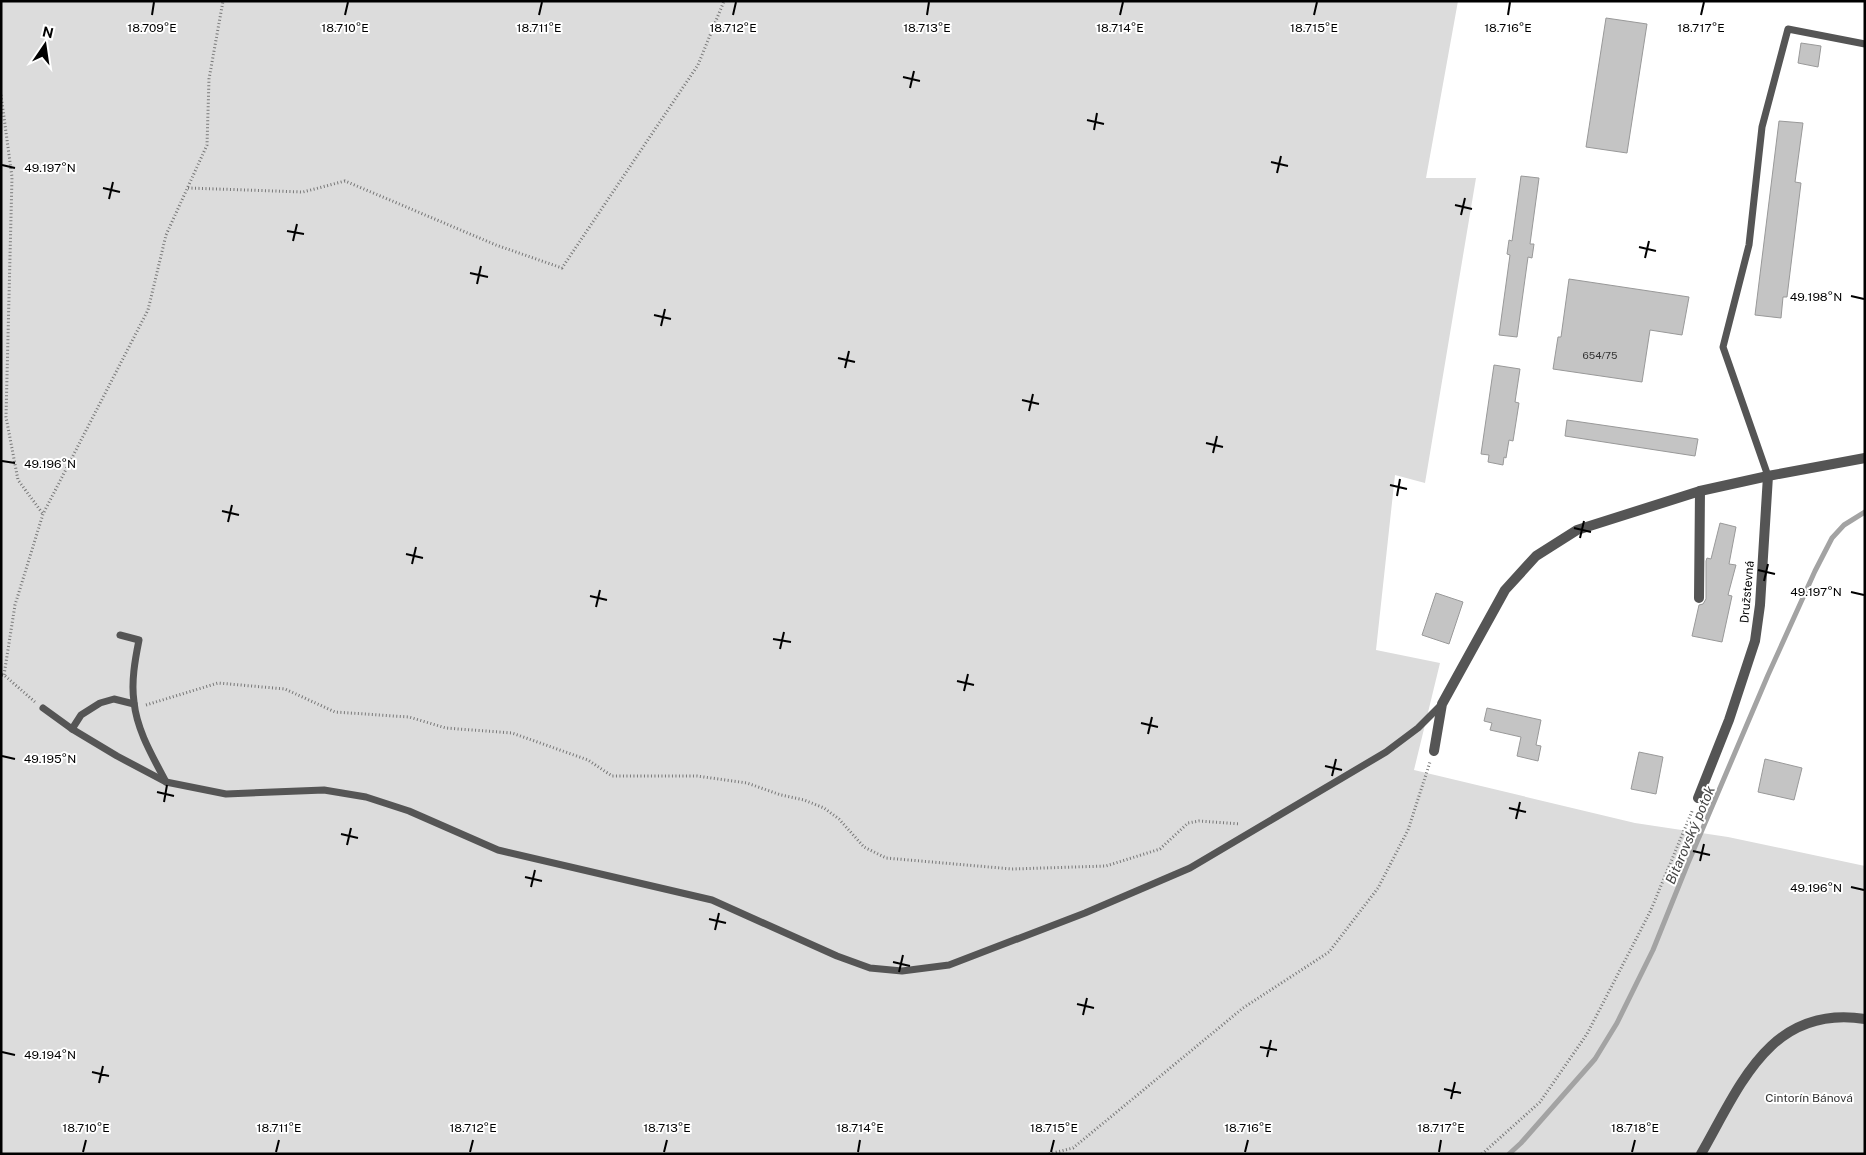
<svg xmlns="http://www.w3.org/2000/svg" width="1866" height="1155" font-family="'Public Sans',sans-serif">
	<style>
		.green { fill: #dcdcdc }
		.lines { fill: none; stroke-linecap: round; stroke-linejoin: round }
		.stream { stroke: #a3a3a3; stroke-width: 5 }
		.building { fill: #c4c4c4; stroke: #999 }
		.path { stroke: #777; stroke-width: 3; stroke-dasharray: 1 2.5; stroke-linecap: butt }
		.lane { stroke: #555; stroke-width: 7 }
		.street { stroke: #555; stroke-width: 10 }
		.ticks { fill: none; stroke: #000; stroke-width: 2 }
		.labels { text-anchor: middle; stroke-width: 4; stroke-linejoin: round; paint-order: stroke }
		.number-label { font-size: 10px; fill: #313131 }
		.street-label { font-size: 12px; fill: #000; stroke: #fff }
		.park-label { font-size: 12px; fill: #333; stroke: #fff }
		.water-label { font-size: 14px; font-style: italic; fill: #444; stroke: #fff }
		.ticks-label { font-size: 12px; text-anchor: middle; fill: #000; stroke: #fff; stroke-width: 4; stroke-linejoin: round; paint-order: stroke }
	</style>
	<rect width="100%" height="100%" fill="#fff"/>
	<!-- green -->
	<path class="green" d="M1,1H1458L1426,178H1476L1425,483L1395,475L1376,650L1440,663L1414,770L1635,823L1728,837L1865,866V1154H1Z"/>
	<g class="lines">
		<!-- stream -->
		<path class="stream" d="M1509,1154L1521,1143L1595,1059L1617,1023L1653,950L1688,863L1768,675L1815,571L1832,538L1844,525L1865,512"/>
	</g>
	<!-- building -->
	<g class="building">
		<path d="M1606,18L1647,24L1627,153L1586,147Z"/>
		<path d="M1801,43L1821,46L1818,67L1798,63Z"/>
		<path d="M1779,121L1803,123L1795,182L1801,183L1787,297H1783L1781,318L1755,315Z"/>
		<path d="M1521,176L1539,178L1530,244H1534L1532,258L1528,257L1517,337L1499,335L1510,255L1507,254L1509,240L1512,241Z"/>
		<path d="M1569,279L1689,297L1682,335L1650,330L1642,382L1553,369L1558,337H1561Z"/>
		<path d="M1494,365L1520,369L1515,402L1519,403L1513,441L1509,440L1506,458L1504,457L1503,465L1488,462L1489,455L1481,454Z"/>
		<path d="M1567,420L1698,439L1695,456L1565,436Z"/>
		<path d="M1720,523L1736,527L1729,564L1736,565L1728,595L1732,596L1722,642L1692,636L1699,605L1703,604L1706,599V561L1707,558L1711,559Z"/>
		<path d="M1436,593L1463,602L1449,644L1422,635Z"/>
		<path d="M1487,708L1541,720L1536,745L1541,746L1538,761L1517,756L1521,737L1490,730L1492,723L1484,721Z"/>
		<path d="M1639,752L1663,757L1656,794L1631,789Z"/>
		<path d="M1765,759L1802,768L1794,800L1758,792Z"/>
	</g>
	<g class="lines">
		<!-- path -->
		<g class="path">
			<path d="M1,95L12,177L6,417L18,480L43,514"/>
			<path d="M188,188L303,192L345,181L496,245L562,268L698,65L724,1"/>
			<path d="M1,674L4,675L15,605L43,514L148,310L166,235L207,145L209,79L223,1"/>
			<path d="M2,675H4L35,702"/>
			<path d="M146,705L218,683L285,689L335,712L409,717L446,728L512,733L588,760L612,776H697L747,783L781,795L804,800L824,808L839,819L864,847L886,858L1012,869L1106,866L1160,849L1188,823L1199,821L1240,824"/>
			<path d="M1049,1154L1073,1148L1243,1008L1329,952L1378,888L1408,830L1430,762"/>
			<path d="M1482,1154L1540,1102L1587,1034L1650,912L1693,809"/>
		</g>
		<!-- lane -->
		<g class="lane">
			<path d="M1768,476L1723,347L1749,245L1762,127L1788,29L1865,44"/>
			<path d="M120,635L139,640C135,660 131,682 134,702C137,731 153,757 166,782"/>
			<path d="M43,708L72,729L117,756L166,782L226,794L324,790L366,797L409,811L498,850L712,900L837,956L870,968L902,971L949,965L1085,913L1190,868L1386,752L1418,728L1442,704"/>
			<path d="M72,729L81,715L100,703L114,699L134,704"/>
		</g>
		<!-- street -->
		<g class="street">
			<path d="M1699,598L1700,491"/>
			<path d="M1434,751L1442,704L1505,590L1536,556L1577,530L1700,491L1768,476"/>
			<path d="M1698,798L1729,720L1755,641L1760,605L1768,476L1865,458"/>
			<path d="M1701,1154C1740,1086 1770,1004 1865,1019"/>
		</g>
	</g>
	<!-- ticks -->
	<path class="ticks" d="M152,15L154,2M345,15L348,2M539,15L542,2M733,15L736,2M927,15L929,2M1120,15L1123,2M1314,15L1317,2M1508,15L1510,2M1701,15L1704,2M903,77L920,81M910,88L914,71M1087,120L1104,124M1094,130L1097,113M1271,162L1288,166M2,165L15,168M1277,173L1281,156M103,188L120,192M109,199L113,182M1455,205L1472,209M1461,215L1465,198M287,231L304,234M293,241L297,224M1639,247L1656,251M1645,258L1649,241M470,273L488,277M477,284L481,266M1851,296L1864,299M654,315L671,319M661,326L665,309M838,358L855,362M845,368L849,351M1022,400L1039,404M1029,411L1033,394M1206,443L1223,447M1213,453L1217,436M2,461L15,463M1390,485L1407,489M1397,496L1400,479M222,511L239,515M228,522L232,505M1574,528L1591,532M1580,538L1584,521M406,554L423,558M412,564L416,547M1758,570L1775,574M1764,581L1768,564M1851,592L1864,595M590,596L607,600M596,607L600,590M773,639L791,642M780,649L784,632M957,681L974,685M964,691L968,674M1141,723L1158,727M1148,734L1152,717M2,756L15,759M1325,766L1342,770M1332,776L1336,759M157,792L174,796M164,802L167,785M1509,808L1526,812M1516,819L1520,802M341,834L358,838M347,845L351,828M1693,851L1710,855M1700,861L1704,844M525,877L542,881M531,887L535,870M1851,887L1864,890M709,919L726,923M715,930L719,913M893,962L910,966M899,972L903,955M1077,1004L1094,1008M1083,1015L1087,998M1260,1047L1277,1050M2,1052L15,1055M1267,1057L1271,1040M92,1072L109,1076M99,1083L103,1066M1444,1089L1461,1093M1451,1099L1455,1082M83,1152L86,1140M276,1152L279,1140M470,1152L473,1140M664,1152L667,1140M858,1152L860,1140M1051,1152L1054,1140M1245,1152L1248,1140M1439,1152L1441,1140M1632,1152L1635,1140"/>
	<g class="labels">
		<!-- number labels -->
		<g class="number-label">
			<text x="1600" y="359">654/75</text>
		</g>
		<!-- street labels -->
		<g class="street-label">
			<text transform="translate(1747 592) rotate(-85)" y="4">Družstevná</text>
		</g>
		<!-- park labels -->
		<g class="park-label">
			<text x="1809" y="1102">Cintorín Bánová</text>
		</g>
		<!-- water labels -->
		<g class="water-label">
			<text transform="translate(1690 835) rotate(-67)" y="5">Bitarovský potok</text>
		</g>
	</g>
	<g class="ticks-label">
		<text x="152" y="32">18.709°E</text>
		<text x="345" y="32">18.710°E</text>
		<text x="539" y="32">18.711°E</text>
		<text x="733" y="32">18.712°E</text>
		<text x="927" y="32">18.713°E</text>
		<text x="1120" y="32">18.714°E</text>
		<text x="1314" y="32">18.715°E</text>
		<text x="1508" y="32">18.716°E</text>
		<text x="1701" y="32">18.717°E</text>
		<text x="50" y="172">49.197°N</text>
		<text x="1816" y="301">49.198°N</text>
		<text x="50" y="468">49.196°N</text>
		<text x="1816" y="596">49.197°N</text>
		<text x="50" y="763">49.195°N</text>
		<text x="1816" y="892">49.196°N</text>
		<text x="50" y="1059">49.194°N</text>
		<text x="86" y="1132">18.710°E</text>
		<text x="279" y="1132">18.711°E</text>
		<text x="473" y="1132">18.712°E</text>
		<text x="667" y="1132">18.713°E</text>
		<text x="860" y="1132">18.714°E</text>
		<text x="1054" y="1132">18.715°E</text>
		<text x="1248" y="1132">18.716°E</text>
		<text x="1441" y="1132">18.717°E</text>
		<text x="1635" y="1132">18.718°E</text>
	</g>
	<!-- border -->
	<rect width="1866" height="1155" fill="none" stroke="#000000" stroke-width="5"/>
	<!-- north arrow -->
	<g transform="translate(45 45) rotate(13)" stroke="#ffffff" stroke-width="4" paint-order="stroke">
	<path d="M0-4L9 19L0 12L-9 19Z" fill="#000000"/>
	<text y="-8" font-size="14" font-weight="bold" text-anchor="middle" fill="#000000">N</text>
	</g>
</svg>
